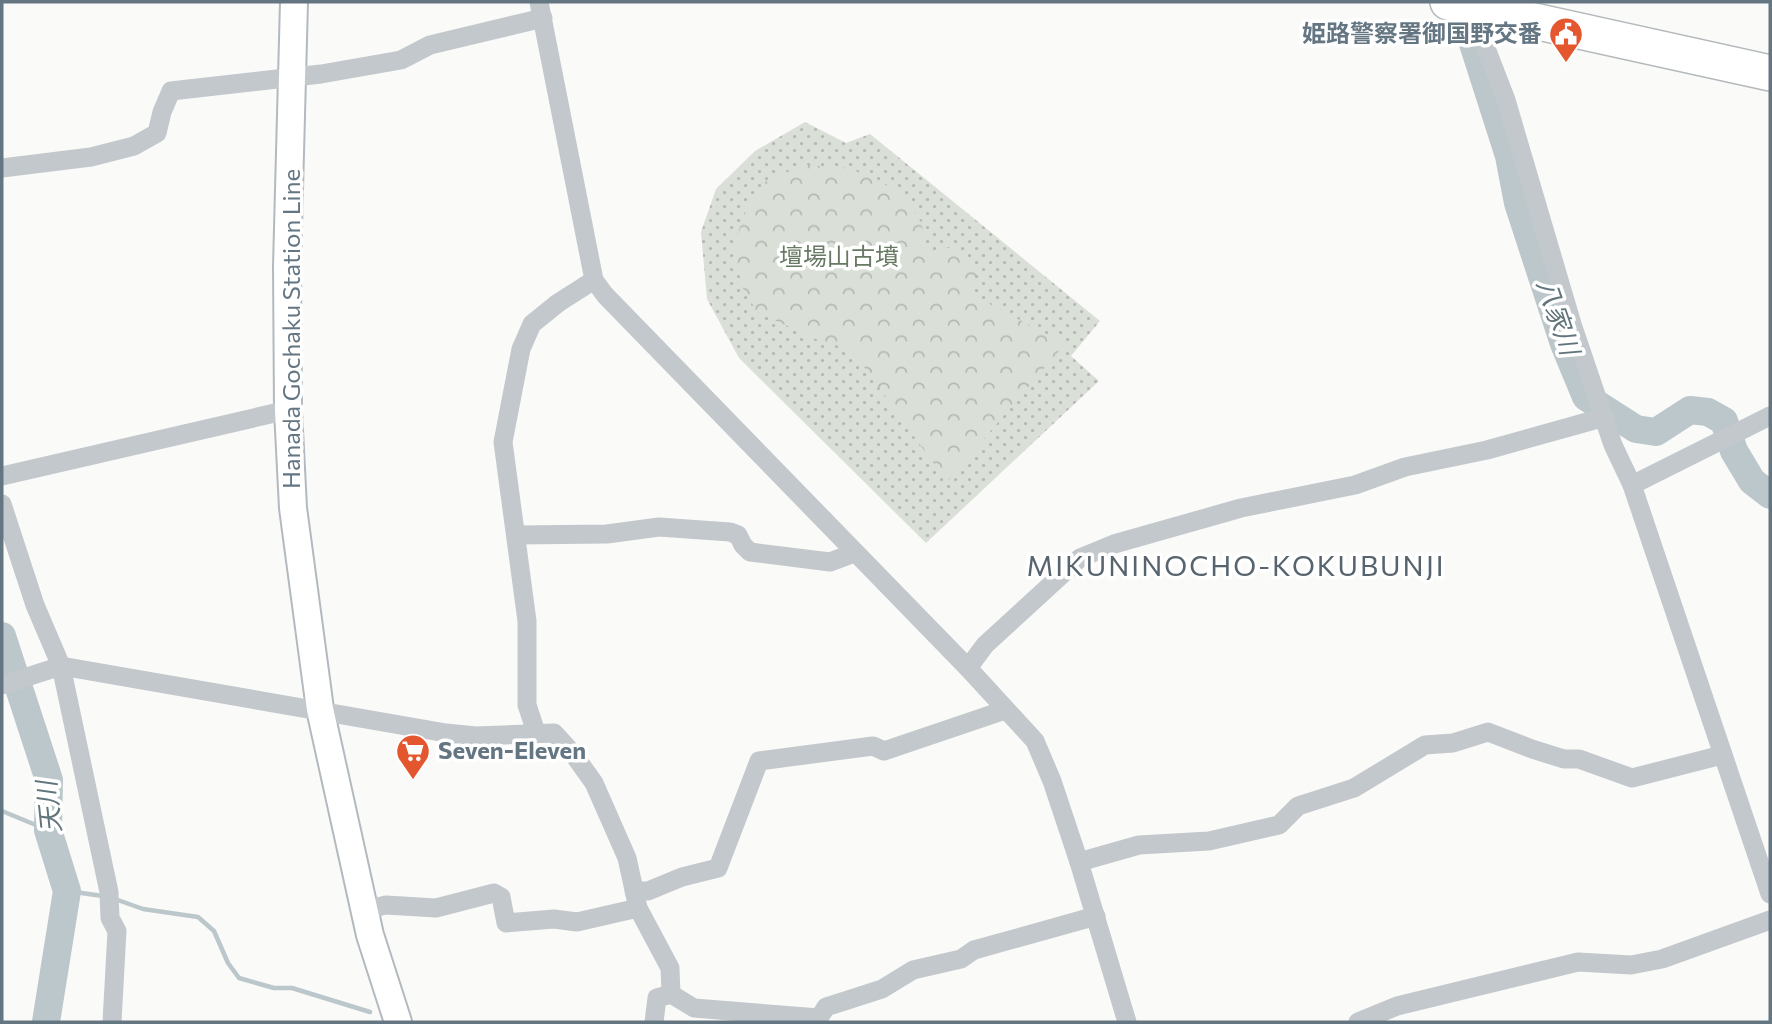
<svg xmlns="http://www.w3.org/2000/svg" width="1772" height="1024" font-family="Commissioner,'Noto Sans JP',sans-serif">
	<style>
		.green { fill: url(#green-dots) }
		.forest { fill: url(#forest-crowns) }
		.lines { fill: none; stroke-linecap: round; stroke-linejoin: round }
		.stream { stroke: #bbc7cb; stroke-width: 4.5 }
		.river { stroke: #bbc7cb; stroke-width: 28 }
		.secondary-casing { stroke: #b3babf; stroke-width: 30 }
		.highway-casing { stroke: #b4b9bd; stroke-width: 38 }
		.street { stroke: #c3c8cc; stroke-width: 19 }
		.secondary { stroke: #fff; stroke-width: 26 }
		.highway { stroke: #fff; stroke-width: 35 }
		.labels { text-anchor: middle; stroke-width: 7; stroke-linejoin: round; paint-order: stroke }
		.poi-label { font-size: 24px; font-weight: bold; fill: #657683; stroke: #fff; text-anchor: end }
		.park-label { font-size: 24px; fill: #687a64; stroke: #fff }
		.street-label { font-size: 24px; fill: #657683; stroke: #fff }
		.water-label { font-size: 26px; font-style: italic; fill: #60757c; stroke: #fff }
		.quarter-label { font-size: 28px; letter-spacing: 2px; fill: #57646e; stroke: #fff }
	</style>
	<defs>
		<pattern id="green-dots" width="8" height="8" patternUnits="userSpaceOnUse" patternTransform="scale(1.75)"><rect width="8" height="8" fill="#dadfd7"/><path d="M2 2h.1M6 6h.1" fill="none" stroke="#b4b9b4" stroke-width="1.8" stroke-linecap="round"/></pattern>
		<pattern id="forest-crowns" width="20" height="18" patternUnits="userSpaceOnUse" patternTransform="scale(1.75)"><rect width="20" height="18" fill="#dadfd7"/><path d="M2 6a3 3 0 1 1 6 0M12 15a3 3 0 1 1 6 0" fill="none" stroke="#b4b9b4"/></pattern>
	</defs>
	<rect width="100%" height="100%" fill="#fafaf8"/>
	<!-- green -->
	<path class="green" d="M805,122L846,143L870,134L1100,321L1071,356L1099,381L926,543L739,358L707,299L701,232L716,189L755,151Z"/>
	<!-- forest -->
	<path class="forest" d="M805,165L849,168L899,191L921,222L929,255L951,247L979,269L967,292L1065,344L947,482L851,349L820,341L757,312L742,287L736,259V238L751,197L767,180Z"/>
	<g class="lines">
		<!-- stream -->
		<g class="stream">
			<path d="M2,811L48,830"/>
			<path d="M67,891L103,896"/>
			<path d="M115,899L143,909L198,917L214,931L228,963L239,978L274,988H292L370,1012"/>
		</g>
		<!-- river -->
		<g class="river">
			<path d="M1464,2L1469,31L1509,156L1518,203L1564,344L1586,397L1636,429L1656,432L1690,410L1708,412L1724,421L1734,451L1752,481L1770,495"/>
			<path d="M2,636L49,780L48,830L67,891L46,1022"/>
		</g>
		<!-- secondary casing -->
		<g class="secondary-casing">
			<path id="secondary" d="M294,2L287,266L288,410L293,508L320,709L370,935L398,1022"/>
		</g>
		<!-- highway casing -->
		<g class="highway-casing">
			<path id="highway" d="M1448,2L1770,73"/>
		</g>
		<!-- street -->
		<g class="street">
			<path d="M539,2L594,280L605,295L968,668L1035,741L1052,781L1079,862L1127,1022"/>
			<path d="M1478,8L1484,43L1506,100L1572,324L1613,445L1632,485L1770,894"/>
			<path d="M2,168L91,157L134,146L157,133L162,112L171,91L321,74L401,60L430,45L543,18"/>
			<path d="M2,476L288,410"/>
			<path d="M1632,485L1770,416"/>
			<path d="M2,504L35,605L61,666L109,892L110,918L117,931L112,1022"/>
			<path d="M516,535L607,534L659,527L730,532L738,535L743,545L750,552L830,562L854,553"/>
			<path d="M968,668L985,645L1080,558L1114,544L1241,508L1355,485L1405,467L1487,450L1605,417"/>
			<path d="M2,685L61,666L446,733L476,736L554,733L574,755L594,783L627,858L638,908L670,968L671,994"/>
			<path d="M536,732L527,705V621L503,442L521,349L532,324L558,303L594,280"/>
			<path d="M1079,862L1139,845L1209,841L1279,825L1298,806L1354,788L1425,745L1453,743L1488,732L1532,749L1564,759H1579L1632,778L1722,755"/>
			<path d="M634,891H648L682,877L718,868L759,761L873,746L884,751L1005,710"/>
			<path d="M364,910L386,905L436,908L494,893L501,897L506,923L554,919L577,922L638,908"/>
			<path d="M819,1018L826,1007L882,989L913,970L961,959L974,950L1096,916"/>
			<path d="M654,1022L657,998L671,994L694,1008L819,1018"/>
			<path d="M1358,1022L1397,1006L1578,962L1631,965L1662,959L1770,920"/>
		</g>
		<!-- secondary -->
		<use href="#secondary" class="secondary"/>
		<!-- highway -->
		<use href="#highway" class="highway"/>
	</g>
	<!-- icons -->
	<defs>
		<g id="civic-pin" transform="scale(1.75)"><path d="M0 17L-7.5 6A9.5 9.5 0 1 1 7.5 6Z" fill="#e4572e" stroke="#fff"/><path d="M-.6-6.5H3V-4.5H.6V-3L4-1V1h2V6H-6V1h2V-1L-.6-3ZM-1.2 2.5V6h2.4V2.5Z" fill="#fff"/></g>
		<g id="supermarket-pin" transform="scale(1.75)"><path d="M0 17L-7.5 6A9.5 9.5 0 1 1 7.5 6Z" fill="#e4572e" stroke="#fff"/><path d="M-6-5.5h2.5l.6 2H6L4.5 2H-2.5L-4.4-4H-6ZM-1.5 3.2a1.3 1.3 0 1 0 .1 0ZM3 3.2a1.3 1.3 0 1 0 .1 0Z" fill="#fff"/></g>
	</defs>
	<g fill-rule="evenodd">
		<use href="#civic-pin" x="1566" y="34"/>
		<use href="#supermarket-pin" x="413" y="751"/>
	</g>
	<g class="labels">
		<!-- poi labels -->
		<g class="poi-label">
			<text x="1542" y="42">姫路警察署御国野交番</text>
			<text x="438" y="759" text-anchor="start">Seven-Eleven</text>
		</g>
		<!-- park labels -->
		<g class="park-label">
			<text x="839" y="265">壇場山古墳</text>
		</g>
		<!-- street labels -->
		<g class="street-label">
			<text transform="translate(292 329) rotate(-90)" y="8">Hanada Gochaku Station Line</text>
		</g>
		<!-- water labels -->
		<g class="water-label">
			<text transform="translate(1558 317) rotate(71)" y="9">八家川</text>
			<text transform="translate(49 807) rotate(-96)" y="9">天川</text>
		</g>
		<!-- quarter labels -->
		<g class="quarter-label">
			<text x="1236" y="576">MIKUNINOCHO-KOKUBUNJI</text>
		</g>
	</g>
	<!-- border -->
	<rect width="1772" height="1024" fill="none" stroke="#657683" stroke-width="7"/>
</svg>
